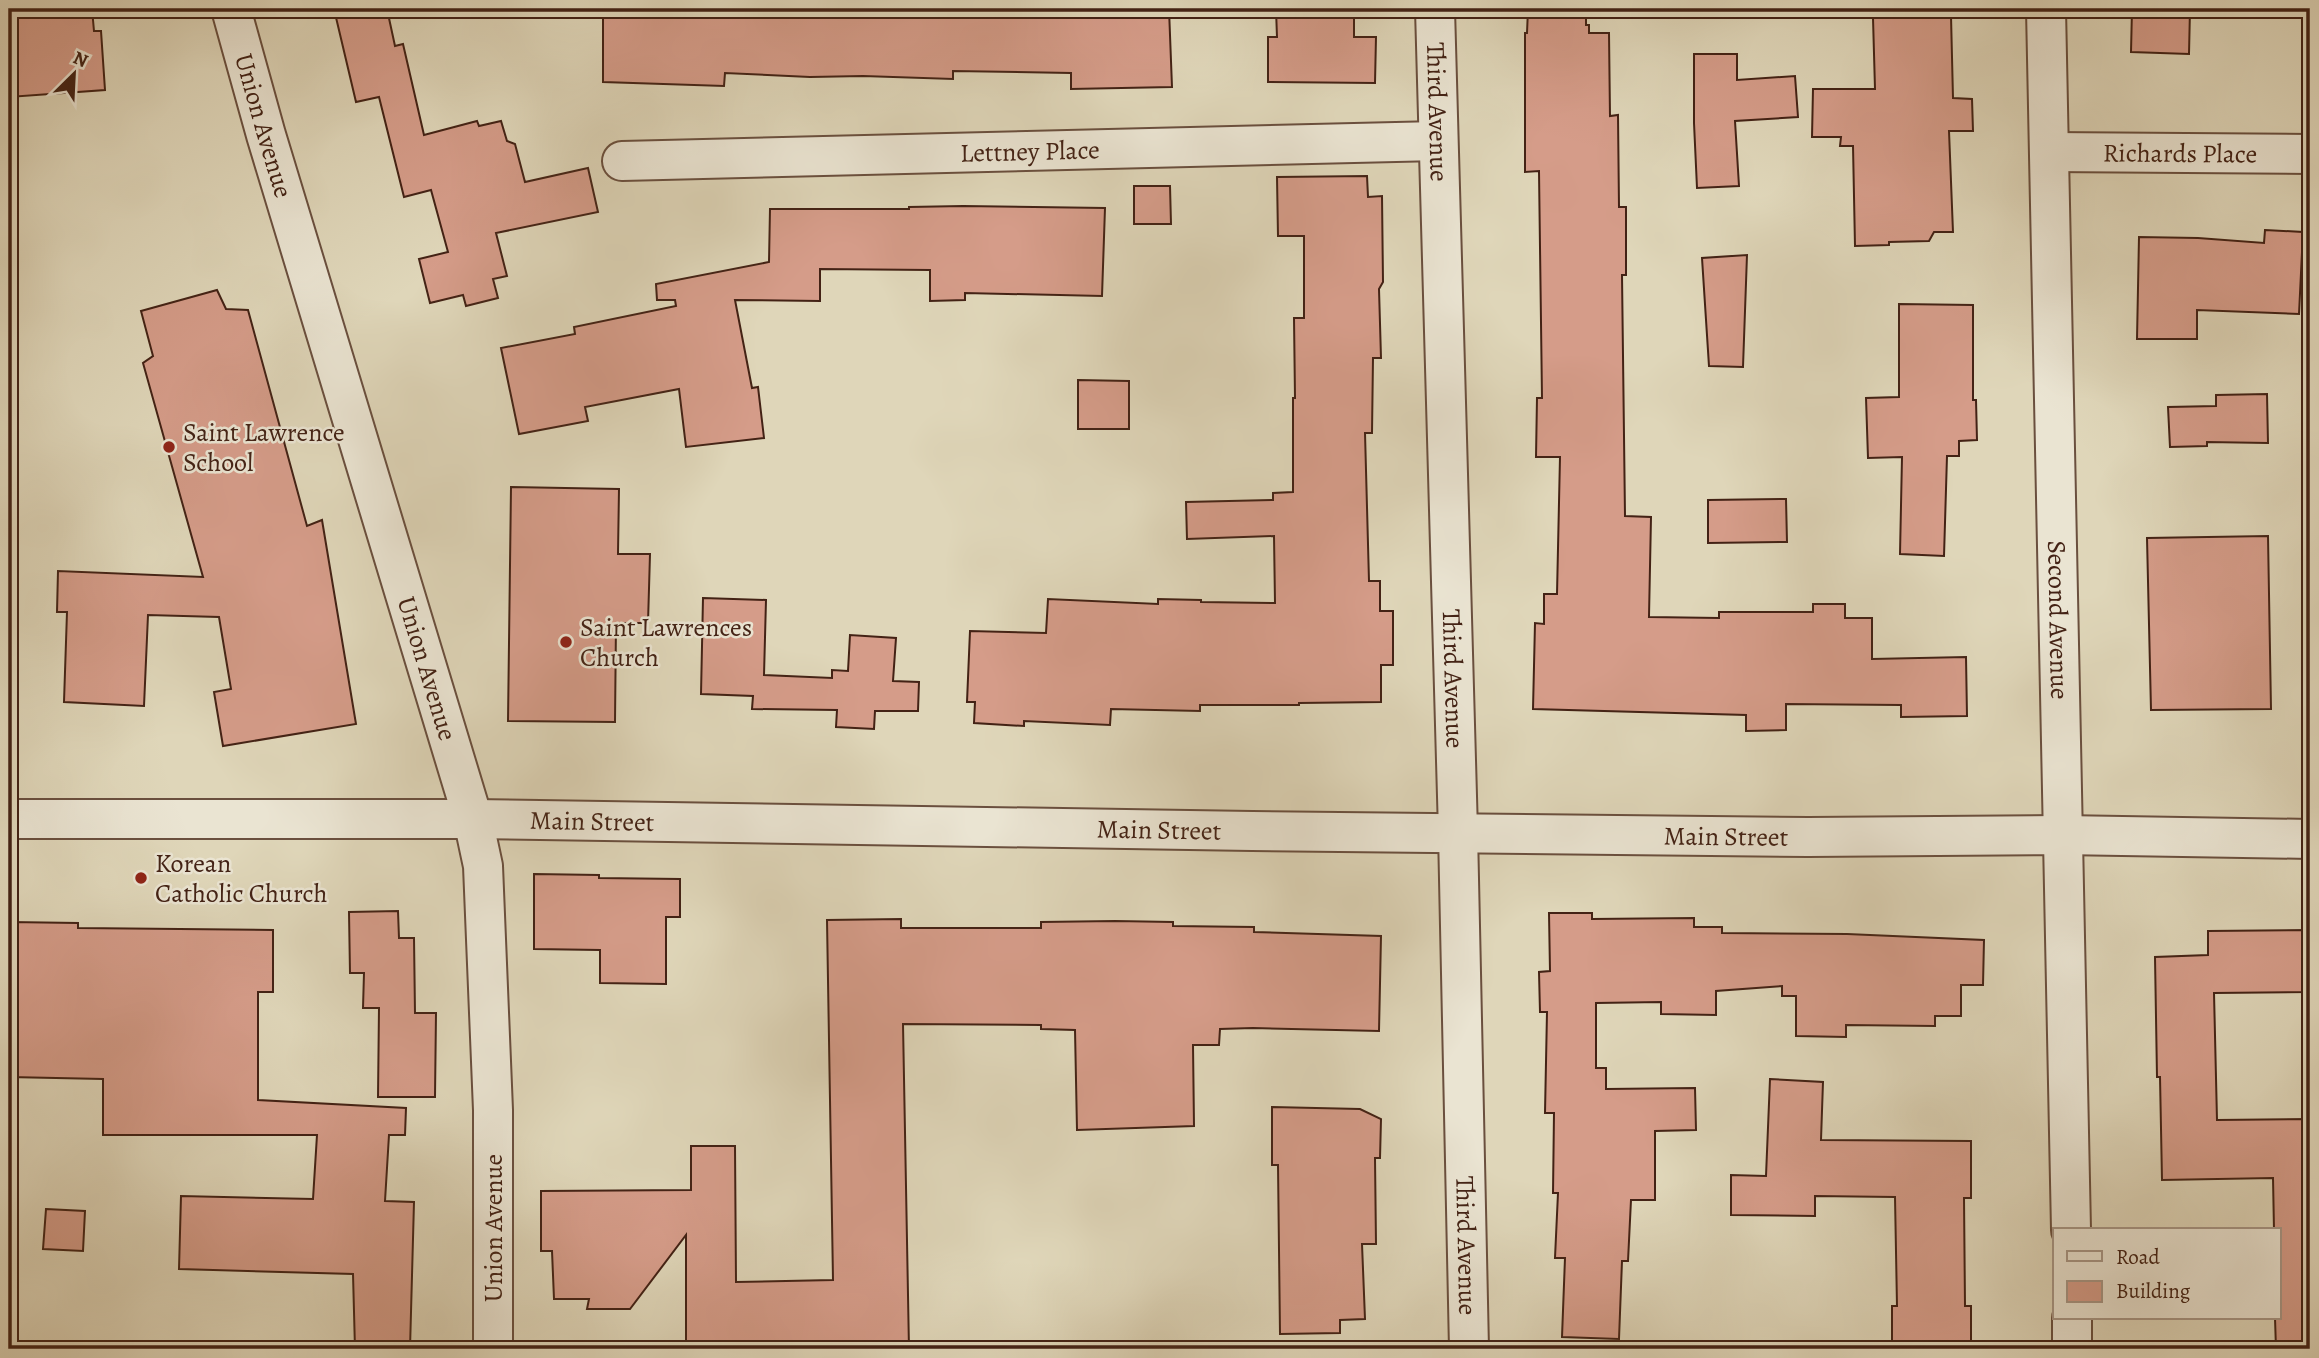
<svg xmlns="http://www.w3.org/2000/svg" width="2319" height="1358" font-family="Alegreya,serif">
	<style>
		.building { fill: #d59c89; stroke: #432215; stroke-width: 2 }
		.lines { fill: none; stroke-linecap: round; stroke-linejoin: round }
		.minor-casing { stroke: #6a4f3e; stroke-width: 42 }
		.minor { stroke: #eae4d2; stroke-width: 38 }
		.poi-dot { fill: #8f2418; stroke: #eae4d2; stroke-width: 2.5 }
		.labels { text-anchor: middle; stroke-width: 5; stroke-linejoin: round; paint-order: stroke }
		.street-label { font-size: 26px; fill: #432215; stroke: #eae4d2 }
		.poi-label { font-size: 26px; fill: #432215; stroke: #eae4d2; text-anchor: start }
	</style>
	<rect width="100%" height="100%" fill="#dfd6b9"/>
	<filter id="stains"><feTurbulence type="fractalNoise" baseFrequency=".00286" numOctaves="4"/><feColorMatrix values="0 0 0 0 .2 0 0 0 0 .09 0 0 0 0 .02 0 0 0 .5 -.17"/></filter>
	<radialGradient id="worn" r=".72"><stop offset=".6" stop-color="#630" stop-opacity="0"/><stop offset="1" stop-color="#630" stop-opacity=".3"/></radialGradient>
	<!-- building -->
	<g class="building">
		<path d="M9,9H92L94,31H101L105,90L9,97Z"/>
		<path d="M334,9H387L395,46L403,44L424,135L477,121L479,126L501,121L507,141L515,144L525,182L588,168L598,212L496,233L507,276L493,279L498,298L466,306L463,295L430,303L419,259L448,252L431,190L404,197L379,97L356,102Z"/>
		<path d="M603,9H798V13L897,11L898,9L992,12L993,9H1026V12L1134,13L1133,9H1169L1172,87L1071,89V73L953,71V79L863,76L810,77L725,73L724,86L603,82Z"/>
		<path d="M1276,9H1354V37H1376L1375,83L1268,82V37H1277Z"/>
		<path d="M1528,9H1586V25H1589V33H1609L1610,116L1618,115L1619,207H1626V275H1622L1625,516L1651,517L1649,617L1719,618V612H1813V604H1845V618H1872V659L1966,657L1967,716L1901,717V705L1786,704V730L1746,731V715L1533,709L1535,623L1544,624V594H1557L1560,457H1536L1537,398H1542L1539,171L1525,172V33H1527Z"/>
		<path d="M2132,9H2190L2189,54L2131,52Z"/>
		<path d="M1951,16L1953,98L1972,99L1973,131H1949L1953,232H1934L1929,241L1889,242V245L1855,246L1853,146H1840L1841,137H1812L1813,89H1875L1873,18Z"/>
		<path d="M1694,54H1737V80L1795,76L1798,117L1735,121L1739,186L1697,188L1694,123Z"/>
		<path d="M1367,176L1368,197L1382,196L1383,282L1379,289L1381,358H1373L1372,433H1365L1369,581H1380V611H1393V665H1381V702L1299,703V705H1200V711L1111,709L1110,725L1024,721V726L974,723L975,702H967L970,631L1046,633L1048,599L1158,604V599L1201,600V602L1275,603L1274,536L1187,539L1186,502L1273,500V493L1293,492V398H1295L1294,318H1304V236H1278L1277,177Z"/>
		<path d="M1134,186H1170L1171,224H1134Z"/>
		<path d="M963,206L1105,208L1102,296L965,293V300L930,301V270L820,269V301L735,300L752,388L758,387L764,438L686,447L679,389L585,407L588,421L519,434L501,348L575,334L574,327L676,306L675,300H657L656,284L769,262L770,209H909V207Z"/>
		<path d="M2265,230L2303,232L2299,314L2197,310V339H2137L2139,237L2198,238L2264,243Z"/>
		<path d="M1747,255L1743,367L1709,366L1702,258Z"/>
		<path d="M217,290L226,309L248,310L307,526L322,520L356,724L223,746L214,692L231,689L219,617L148,615L144,706L64,702L67,612H57L58,571L203,577L143,363L153,356L141,311Z"/>
		<path d="M1899,304L1973,305V400H1976L1977,440L1959,441V456H1947L1944,556L1900,554L1902,457L1868,458L1866,398L1899,397Z"/>
		<path d="M1078,380L1129,381V429H1078Z"/>
		<path d="M2267,394L2268,443L2207,442V446L2170,447L2168,407L2216,406V395Z"/>
		<path d="M511,487L619,489L618,554H650L648,623H616L615,722L508,721Z"/>
		<path d="M1786,499L1787,542L1708,543V500Z"/>
		<path d="M2268,536L2271,709L2151,710L2147,538Z"/>
		<path d="M703,598L766,600L764,675L832,678V670L848,671L850,635L896,638L893,681L919,682L918,711H875L874,729L836,727L837,710L752,709L753,696L701,694Z"/>
		<path d="M534,874L599,875V878L680,879V917H666V984L600,983V950L534,949Z"/>
		<path d="M398,911L399,938H414L415,1013H436L435,1097H378L379,1008H363L364,973H350L349,912Z"/>
		<path d="M1549,913H1592V919L1694,918V927H1722V933L1847,934L1984,940L1983,985H1961V1016H1935V1026L1846,1025V1037L1796,1036V996H1782V986L1716,991V1015L1661,1014V1002L1596,1003V1068H1606V1089L1695,1088L1696,1130L1655,1131V1200H1631L1628,1261H1622L1619,1339L1562,1337L1565,1258H1555L1558,1193H1553L1554,1113H1545L1547,1012H1540L1539,972L1550,971Z"/>
		<path d="M901,919V928H1041V922L1115,921L1173,922V926L1254,927V932L1381,936L1379,1031L1253,1028L1220,1029L1219,1045H1193L1194,1126L1077,1130L1075,1030L1041,1029V1025L903,1024L909,1349H747L746,1347L686,1346V1235L630,1309H587L589,1299H554L552,1251H541V1191L691,1190V1146H735L736,1282L833,1280L827,920Z"/>
		<path d="M9,922L78,923V928L273,930V992H258V1100L406,1108L405,1135H389L385,1201L414,1202L410,1349H355L353,1274L179,1269L181,1196L313,1199L317,1135H103V1079L9,1077Z"/>
		<path d="M2310,930V992L2214,993L2217,1120L2310,1119V1349H2276L2275,1318H2279V1230H2274L2273,1178L2162,1180L2160,1077H2157L2155,957L2208,955V931Z"/>
		<path d="M1770,1079L1823,1082L1821,1140L1971,1141V1198H1964L1965,1306H1971V1347L1956,1346V1349H1905L1904,1346H1892V1306H1897L1895,1197L1815,1196V1216L1731,1215V1175L1766,1176Z"/>
		<path d="M1272,1107L1360,1109L1381,1119L1380,1158H1375L1376,1244H1362L1365,1319L1340,1320V1333L1280,1334L1278,1165H1272Z"/>
		<path d="M46,1209L85,1211L83,1251L43,1249Z"/>
	</g>
	<g class="lines">
		<!-- minor casing -->
		<g class="minor-casing">
			<g id="minor">
				<path id="s1" d="M231,9L266,135L473,819L483,866L493,1110V1349"/>
				<path id="s2" d="M1435,9L1458,832L1469,1349"/>
				<path id="s3" d="M2046,9L2071,1230"/>
				<path id="s4" d="M2049,152L2310,154"/>
				<path id="s5" d="M622,161L1438,141"/>
				<path id="s6" d="M9,819H473L1252,831L1808,837L2062,835L2310,839"/>
				<path d="M2072,1318V1349"/>
			</g>
		</g>
		<!-- minor -->
		<use href="#minor" class="minor"/>
	</g>
	<!-- markers -->
	<g class="poi-dot">
		<circle cx="169" cy="447" r="7"/>
		<circle cx="566" cy="642" r="7"/>
		<circle cx="141" cy="878" r="7"/>
	</g>
	<g class="labels">
		<!-- street labels -->
		<g class="street-label">
			<text dy="9" stroke="none"><textPath href="#s2" startOffset="103">Third Avenue</textPath></text>
			<text dy="9" stroke="none"><textPath href="#s1" startOffset="121">Union Avenue</textPath></text>
			<text dy="9" stroke="none"><textPath href="#s5" startOffset="408">Lettney Place</textPath></text>
			<text dy="9" stroke="none"><textPath href="#s4" startOffset="131">Richards Place</textPath></text>
			<text dy="9" stroke="none"><textPath href="#s3" startOffset="611">Second Avenue</textPath></text>
			<text dy="9" stroke="none"><textPath href="#s1" startOffset="688">Union Avenue</textPath></text>
			<text dy="9" stroke="none"><textPath href="#s2" startOffset="670">Third Avenue</textPath></text>
			<text dy="9" stroke="none"><textPath href="#s6" startOffset="583">Main Street</textPath></text>
			<text dy="9" stroke="none"><textPath href="#s6" startOffset="1150">Main Street</textPath></text>
			<text dy="9" stroke="none"><textPath href="#s6" startOffset="1717">Main Street</textPath></text>
			<text transform="translate(493 1228) rotate(-90)" y="9">Union Avenue</text>
			<text dy="9" stroke="none"><textPath href="#s2" startOffset="1237">Third Avenue</textPath></text>
		</g>
		<!-- poi labels -->
		<g class="poi-label">
			<text x="183" y="441">Saint Lawrence<tspan x="183" dy="30">School</tspan></text>
			<text x="580" y="636">Saint Lawrences<tspan x="580" dy="30">Church</tspan></text>
			<text x="155" y="872">Korean<tspan x="155" dy="30">Catholic Church</tspan></text>
		</g>
	</g>
	<!-- margin -->
	<rect width="2319" height="1358" fill="none" stroke="#dfd6b9" stroke-width="35"/>
	<rect x="10" y="10" width="2298" height="1337" fill="none" stroke="#432215" stroke-width="3.5"/>
	<rect x="18" y="18" width="2284" height="1323" fill="none" stroke="#432215" stroke-width="2"/>
	<!-- legend -->
	<rect x="2053" y="1228" width="228" height="91" fill="#eae4d2" stroke="#a79686" stroke-width="2"/>
	<rect x="2067" y="1251" width="35" height="10" fill="#eae4d2" stroke="#a79686" stroke-width="2"/>
	<text x="2116" y="1264" font-size="21" fill="#432215">Road</text>
	<rect x="2067" y="1281" width="35" height="21" fill="#d59c89" stroke="#a79686" stroke-width="2"/>
	<text x="2116" y="1298" font-size="21" fill="#432215">Building</text>
	<!-- north arrow -->
	<g transform="translate(74 74) rotate(24)" stroke="#eae4d2" stroke-width="5" paint-order="stroke">
	<path d="M0-5L12 26L0 18L-12 26Z" fill="#432215"/>
	<text y="-10" font-size="19" font-weight="bold" text-anchor="middle" fill="#432215">N</text>
	</g>
	<rect width="100%" height="100%" filter="url(#stains)"/>
	<rect width="100%" height="100%" fill="url(#worn)"/>
</svg>
